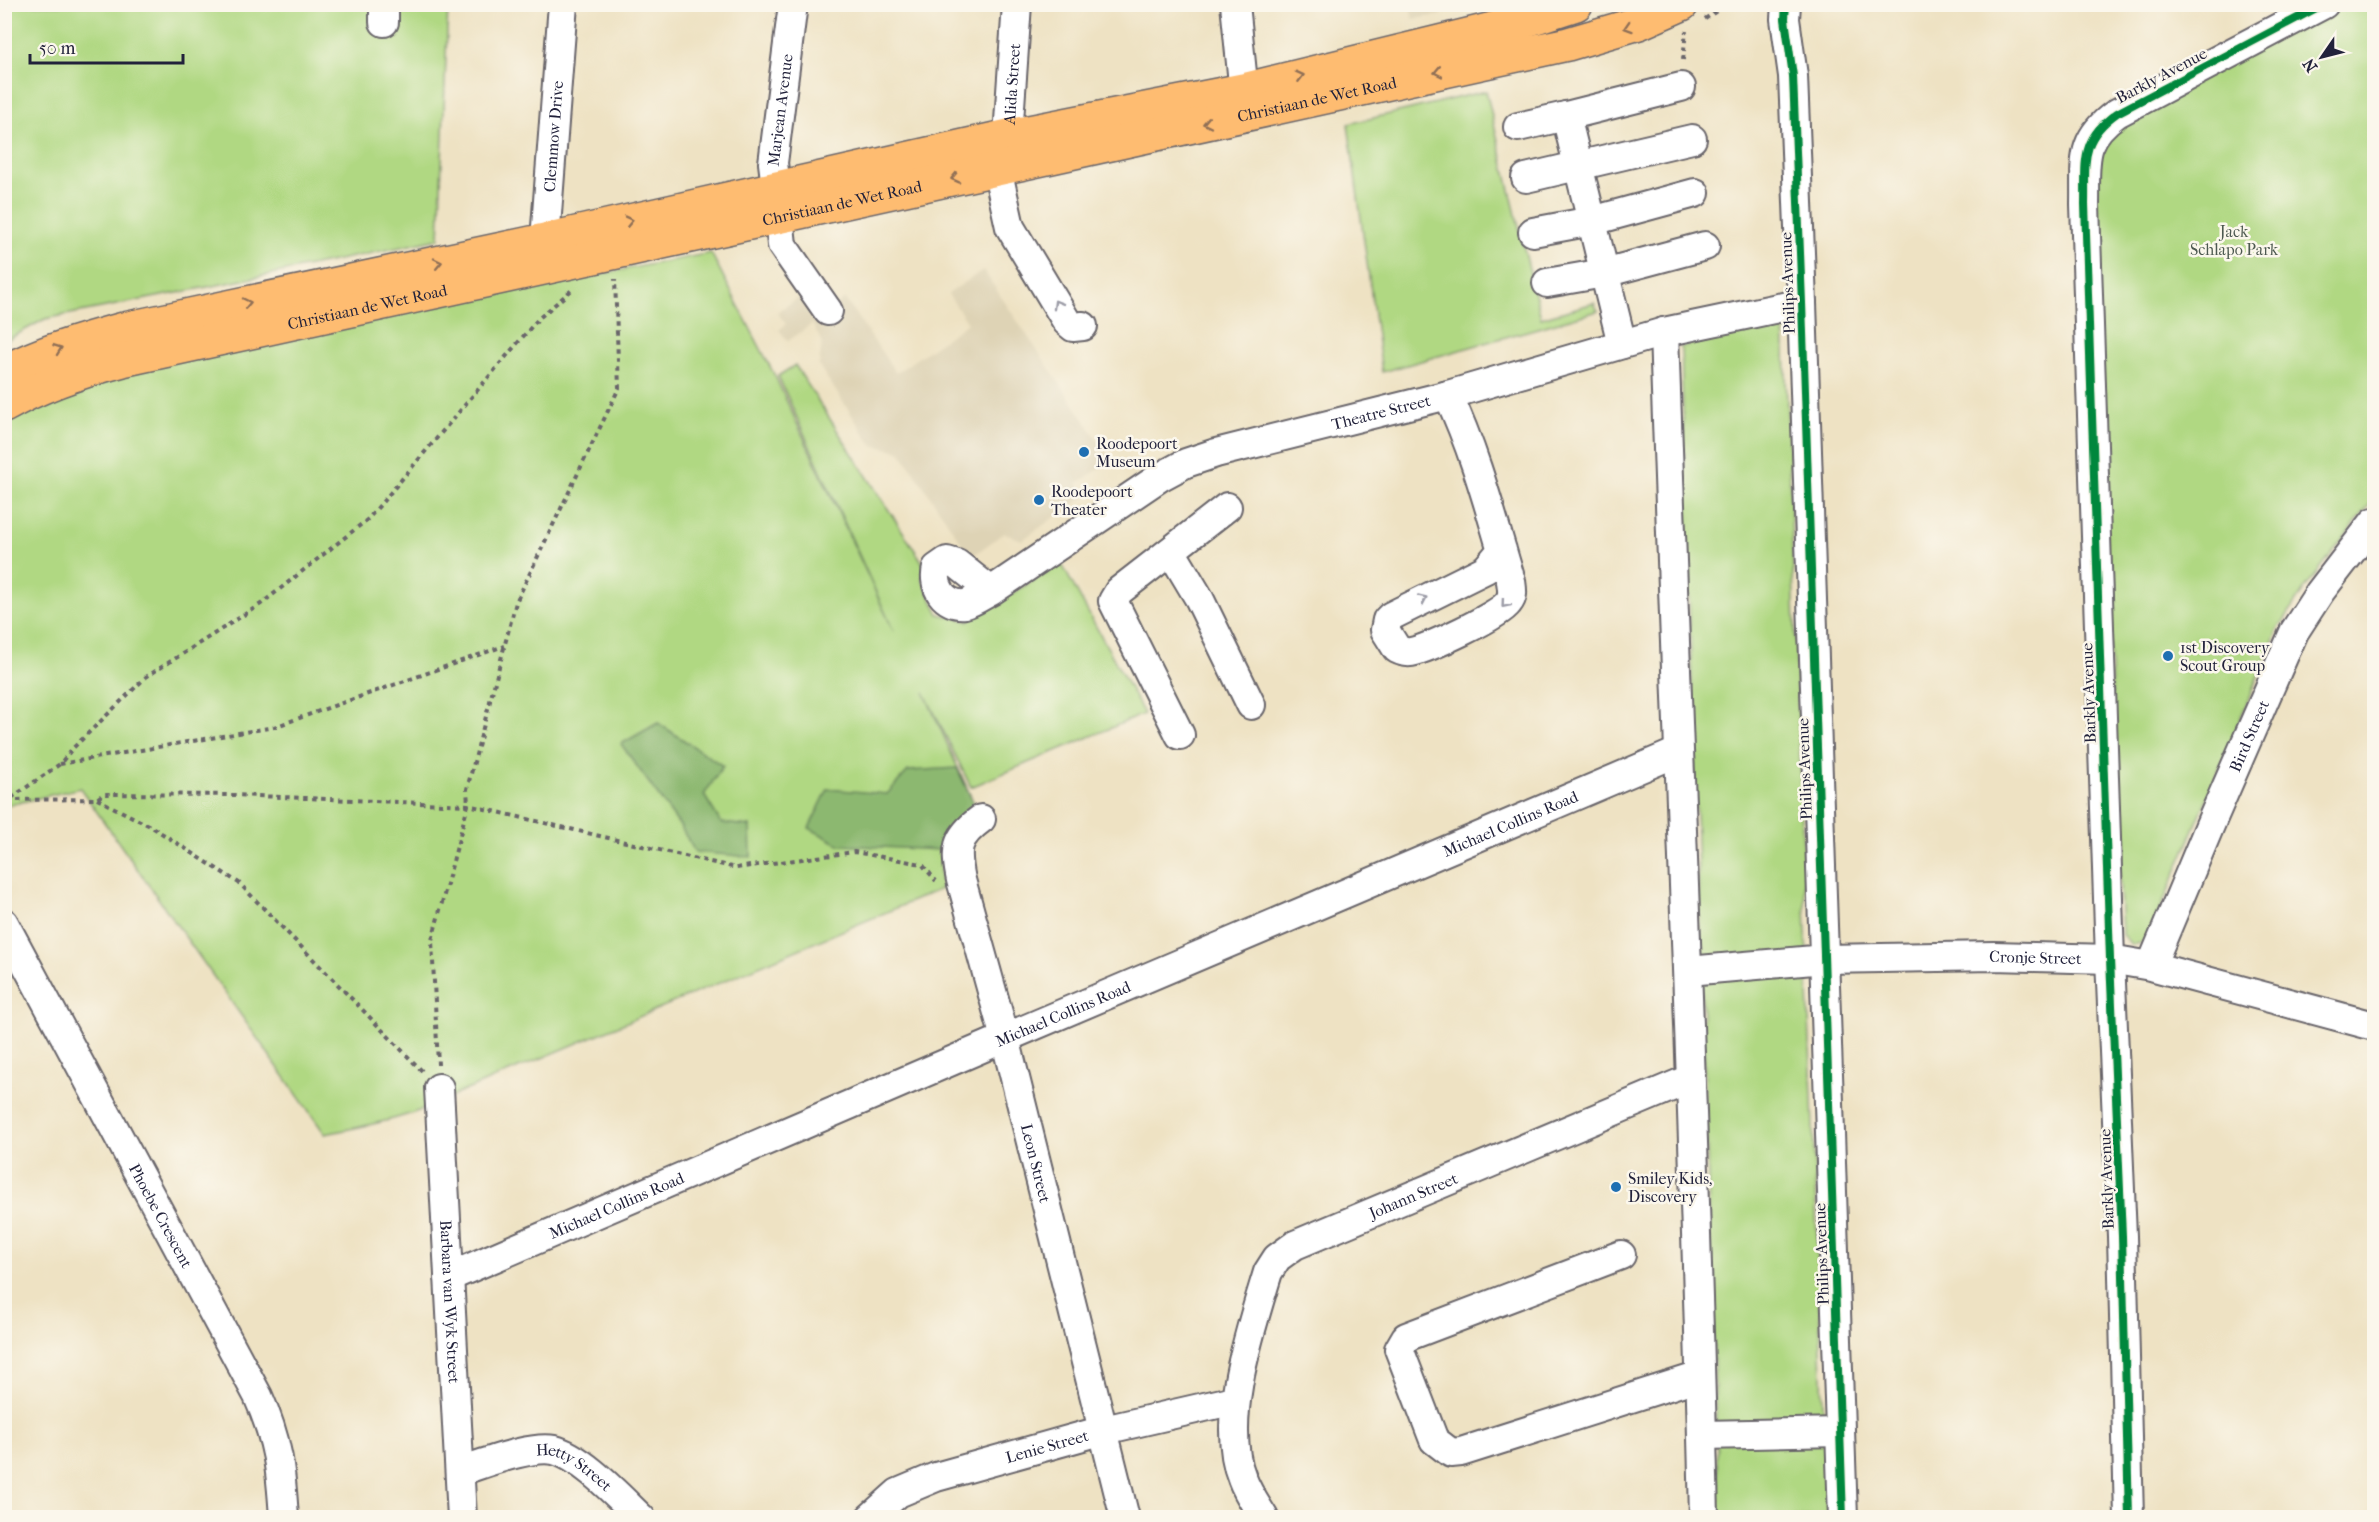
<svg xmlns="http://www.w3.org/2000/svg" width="2379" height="1522" font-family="'IM FELL French Canon',serif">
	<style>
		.built { fill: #ded3b5 }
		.green { fill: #b0d882; stroke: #697d5e; stroke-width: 1.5 }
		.forest { fill: #8cb870; stroke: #576d56; stroke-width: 1.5 }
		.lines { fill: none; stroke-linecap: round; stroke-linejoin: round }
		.minor-casing { stroke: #69656b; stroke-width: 32 }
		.major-casing { stroke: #69656b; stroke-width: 36 }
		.path { stroke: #69656b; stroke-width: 4; stroke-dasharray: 4.5 4.5; stroke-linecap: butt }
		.minor { stroke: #fff; stroke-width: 28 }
		.major { stroke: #febc71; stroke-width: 33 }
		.cycleway-casing { stroke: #fbf7ec; stroke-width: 11 }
		.cycleway { stroke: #00873e; stroke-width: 8 }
		.oneway { stroke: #906f56 }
		.oneway2 { stroke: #9c9ca7 }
		.poi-dot { fill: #1f6fb2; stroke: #fbf7ec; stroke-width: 2 }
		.labels { text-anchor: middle; stroke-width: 5; stroke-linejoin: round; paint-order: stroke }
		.street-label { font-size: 16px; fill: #22223b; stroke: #fbf7ec }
		.park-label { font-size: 16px; fill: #4d5950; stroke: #fbf7ec }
		.poi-label { font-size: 16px; fill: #22223b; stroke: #fbf7ec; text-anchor: start }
	</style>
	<rect width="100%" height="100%" fill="#fbf7ec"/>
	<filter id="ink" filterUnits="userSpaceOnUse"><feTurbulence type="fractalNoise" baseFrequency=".0167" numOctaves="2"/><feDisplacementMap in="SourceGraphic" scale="12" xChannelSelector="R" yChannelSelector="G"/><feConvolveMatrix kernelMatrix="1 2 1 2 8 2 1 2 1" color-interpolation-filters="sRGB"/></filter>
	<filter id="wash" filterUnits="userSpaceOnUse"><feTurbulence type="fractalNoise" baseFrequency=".008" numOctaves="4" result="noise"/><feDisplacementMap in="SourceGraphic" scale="24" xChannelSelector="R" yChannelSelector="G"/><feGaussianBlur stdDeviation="1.35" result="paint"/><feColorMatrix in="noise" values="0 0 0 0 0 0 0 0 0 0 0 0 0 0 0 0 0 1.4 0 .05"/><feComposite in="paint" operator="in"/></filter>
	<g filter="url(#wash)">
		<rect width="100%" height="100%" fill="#eee2c3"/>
		<!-- built -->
		<g class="built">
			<path d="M1410,5V4L1452,5L1441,6V15L1413,19Z"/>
			<path d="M983,270L1112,461L1077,483L1085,496L1022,540L1004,533L971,557L900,451L872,445L819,366L822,342L812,324L788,341L779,330L786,324L777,312L803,295L819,317L845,299L896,373L968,323L948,294Z"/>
		</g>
		<!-- green -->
		<g class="green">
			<path d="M5,5H448L439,239L243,280L45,319L5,341Z"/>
			<path d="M2342,5H2374V499L2305,588L2277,631L2147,941L2132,945L2122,935L2092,208L2104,133L2267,42Z"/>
			<path d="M1486,91L1541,318L1594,303L1598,311L1382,372L1348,124Z"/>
			<path d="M711,253L776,378L894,632L778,376L795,365L925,566L922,579L939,614L968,621L1061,563L1144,714L971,787L924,692L975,806C968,810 960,814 955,819C936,838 940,866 941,889L457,1094C415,1117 371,1125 325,1134L80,788L5,806L4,417L132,363Z"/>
			<path d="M1784,321L1827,1517H1719L1681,347Z"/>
		</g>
		<!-- forest -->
		<g class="forest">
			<path d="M658,723L723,766L704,795L721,823L750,826L751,857L695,852L680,826L621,744Z"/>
			<path d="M957,768L975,806L941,850L840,845L809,828L828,789L887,794L908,771Z"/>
		</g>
	</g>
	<g filter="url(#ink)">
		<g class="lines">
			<!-- minor casing -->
			<g class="minor-casing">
				<g id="minor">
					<path d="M1235,4L1246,113"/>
					<path d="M1786,4L1785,19L1793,76L1802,303L1843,1518"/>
					<path d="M384,22V4"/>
					<path d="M1518,127L1566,116"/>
					<path id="s1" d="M1014,157L1008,136L1017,4"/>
					<path d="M997,168L1010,227L1067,322L1073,327L1083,326"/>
					<path d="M1526,178L1692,139"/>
					<path id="s2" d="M784,210L776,187L773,163L793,4"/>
					<path d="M779,216L782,245L828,311"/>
					<path d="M1533,232L1592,221L1695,193"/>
					<path id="s3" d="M546,260L545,240L563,4"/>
					<path d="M1547,283L1604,273L1705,246"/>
					<path d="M1664,332C1677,727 1695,1122 1704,1518"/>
					<path d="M1622,344L1566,116L1681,87"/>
					<path d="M1448,395C1476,454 1492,518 1511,581C1512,589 1514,596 1508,603C1499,616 1427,649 1411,652C1405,653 1401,651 1397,649L1385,630L1387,620L1391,616L1486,569L1502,550"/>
					<path d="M1171,551L1199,598L1251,705"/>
					<path id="s4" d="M991,591L957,564L947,561L937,568C932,586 944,606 965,604C974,602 983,595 991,591L1160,477L1186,463L1216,453L1448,395L1664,332L1802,303"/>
					<path d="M1180,735L1113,601L1119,591L1227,507"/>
					<path id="s5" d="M981,819C955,838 955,850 961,880L1005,1038L1125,1518"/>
					<path id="s6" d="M4,923L258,1396C278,1441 281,1469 284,1518"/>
					<path id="s7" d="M2151,966L2213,818L2294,632L2320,592L2374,522"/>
					<path id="s8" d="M1688,971L1825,959L1994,956L2110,959L2151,966L2374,1026"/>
					<path id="s9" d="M439,1088L462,1518"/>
					<path d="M1621,1255L1406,1337L1399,1349L1434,1440L1451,1453L1461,1452L1700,1376"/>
					<path id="s10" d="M449,1277L1005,1038L1678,752"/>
					<path d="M1702,1435L1840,1432"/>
					<path id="s11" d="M460,1471C483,1464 531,1445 554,1450C581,1456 620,1498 641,1518"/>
					<path id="s12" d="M870,1518L898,1493L936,1477L1104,1430L1235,1400"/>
					<path id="s13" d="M1264,1518C1256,1505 1247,1492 1242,1478C1219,1422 1251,1328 1268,1272L1277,1258L1295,1245L1690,1079"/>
					<path d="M2129,1518L2122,1236L2110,959L2085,204C2086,162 2079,140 2117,113L2324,4"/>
				</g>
			</g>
			<!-- major casing -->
			<g class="major-casing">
				<g id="major">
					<path d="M4,372C42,352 83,340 124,329L545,240L1008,136L1243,90L1517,23L1576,4"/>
					<path id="s14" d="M4,406C42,384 81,371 123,360L1568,44L1639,23L1682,4"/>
				</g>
			</g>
			<!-- path -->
			<g class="path">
				<path d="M1705,19L1727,4"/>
				<path d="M1683,60L1686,31"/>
				<path d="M60,764L274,727L504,646"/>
				<path d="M97,799L152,827L239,883L424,1073"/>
				<path d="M8,800L97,799L103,794L235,795L468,805L736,868L854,852L922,864L936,881"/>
				<path d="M4,803L60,764L72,749L146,677L261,604L368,519L538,319L574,288"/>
				<path d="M438,1065L432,940L468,805L467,789L516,602L619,388L615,279"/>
			</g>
			<!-- minor -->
			<use href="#minor" class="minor"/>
			<!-- major -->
			<use href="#major" class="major"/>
			<!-- cycleway casing -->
			<g class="cycleway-casing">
				<g id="cycleway">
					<path d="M1786,4L1785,19L1793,76L1802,303L1843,1518"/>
					<path d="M2129,1518L2122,1236L2110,959L2085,204C2086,162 2079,140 2117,113L2324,4"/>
				</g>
			</g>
			<!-- cycleway -->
			<use href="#cycleway" class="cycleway"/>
		</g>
		<!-- one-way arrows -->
		<defs><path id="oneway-chevron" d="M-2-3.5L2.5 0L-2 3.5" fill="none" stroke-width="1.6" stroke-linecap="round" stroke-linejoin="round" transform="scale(1.5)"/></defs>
		<g class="oneway">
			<use href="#oneway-chevron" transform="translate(1628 27) rotate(162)"/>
			<use href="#oneway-chevron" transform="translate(1438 72) rotate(168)"/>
			<use href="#oneway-chevron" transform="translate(1300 76) rotate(-14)"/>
			<use href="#oneway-chevron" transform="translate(1207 123) rotate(168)"/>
			<use href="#oneway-chevron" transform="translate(955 178) rotate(167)"/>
			<use href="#oneway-chevron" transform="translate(629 221) rotate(-13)"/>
			<use href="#oneway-chevron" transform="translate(438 263) rotate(-12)"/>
			<use href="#oneway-chevron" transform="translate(247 303) rotate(-12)"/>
			<use href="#oneway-chevron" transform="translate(58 349) rotate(-20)"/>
		</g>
		<g class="oneway2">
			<use href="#oneway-chevron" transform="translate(1057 304) rotate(-120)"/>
			<use href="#oneway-chevron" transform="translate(1423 599) rotate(-25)"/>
			<use href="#oneway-chevron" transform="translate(1505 604) rotate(130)"/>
		</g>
	</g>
	<!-- markers -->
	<g class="poi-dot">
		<circle cx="1084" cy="452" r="6"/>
		<circle cx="1039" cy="500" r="6"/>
		<circle cx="2168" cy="656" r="6"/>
		<circle cx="1616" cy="1187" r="6"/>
	</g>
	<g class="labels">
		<!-- street labels -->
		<g class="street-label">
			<text transform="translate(2161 75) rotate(-28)" y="6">Barkly Avenue</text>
			<text dy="6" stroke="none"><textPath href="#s1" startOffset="74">Alida Street</textPath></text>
			<text dy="6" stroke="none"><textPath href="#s14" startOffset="1350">Christiaan de Wet Road</textPath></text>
			<text dy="6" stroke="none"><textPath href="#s2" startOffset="102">Marjean Avenue</textPath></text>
			<text dy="6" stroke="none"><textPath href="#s3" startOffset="124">Clemmow Drive</textPath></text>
			<text dy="6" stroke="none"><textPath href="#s14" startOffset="864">Christiaan de Wet Road</textPath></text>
			<text transform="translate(1787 283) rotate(-92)" y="6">Philips Avenue</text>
			<text dy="6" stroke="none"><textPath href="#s14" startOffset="378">Christiaan de Wet Road</textPath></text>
			<text dy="6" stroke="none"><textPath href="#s4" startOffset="584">Theatre Street</textPath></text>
			<text transform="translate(2088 693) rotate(-92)" y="6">Barkly Avenue</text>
			<text dy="6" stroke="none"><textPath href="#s7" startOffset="250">Bird Street</textPath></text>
			<text transform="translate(1804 769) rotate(-92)" y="6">Philips Avenue</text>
			<text dy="6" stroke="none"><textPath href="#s10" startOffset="1154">Michael Collins Road</textPath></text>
			<text dy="6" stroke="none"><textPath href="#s8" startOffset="348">Cronje Street</textPath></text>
			<text dy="6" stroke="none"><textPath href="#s10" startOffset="668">Michael Collins Road</textPath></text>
			<text dy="6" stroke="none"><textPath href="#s5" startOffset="363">Leon Street</textPath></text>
			<text transform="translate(2106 1179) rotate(-92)" y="6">Barkly Avenue</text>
			<text dy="6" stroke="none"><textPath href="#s13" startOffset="424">Johann Street</textPath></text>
			<text dy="6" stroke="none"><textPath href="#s10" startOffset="182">Michael Collins Road</textPath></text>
			<text dy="6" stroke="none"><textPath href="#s6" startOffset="332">Phoebe Crescent</textPath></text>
			<text transform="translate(1821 1254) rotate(-92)" y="6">Philips Avenue</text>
			<text dy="6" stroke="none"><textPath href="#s9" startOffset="214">Barbara van Wyk Street</textPath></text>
			<text dy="6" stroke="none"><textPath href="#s12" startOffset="194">Lenie Street</textPath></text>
			<text dy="6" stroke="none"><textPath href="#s11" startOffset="122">Hetty Street</textPath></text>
		</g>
		<!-- park labels -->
		<g class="park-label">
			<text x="2234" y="237">Jack<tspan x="2234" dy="18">Schlapo Park</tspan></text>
		</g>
		<!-- poi labels -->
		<g class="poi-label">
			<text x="1096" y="449">Roodepoort<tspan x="1096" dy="18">Museum</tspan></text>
			<text x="1051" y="497">Roodepoort<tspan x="1051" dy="18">Theater</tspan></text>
			<text x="2180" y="653">1st Discovery<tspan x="2180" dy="18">Scout Group</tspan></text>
			<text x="1628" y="1184">Smiley Kids,<tspan x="1628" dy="18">Discovery</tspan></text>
		</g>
	</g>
	<!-- margin -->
	<rect width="2379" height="1522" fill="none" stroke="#fbf7ec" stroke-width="24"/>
	<!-- north arrow -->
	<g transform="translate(2322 57) rotate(235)" stroke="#fbf7ec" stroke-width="4.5" paint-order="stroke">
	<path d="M0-4.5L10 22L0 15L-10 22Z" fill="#22223b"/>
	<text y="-9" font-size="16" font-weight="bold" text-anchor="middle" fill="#22223b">N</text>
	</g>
	<!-- scale -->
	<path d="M30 54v9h153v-9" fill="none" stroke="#22223b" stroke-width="3"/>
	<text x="39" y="54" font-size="18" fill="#22223b" stroke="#fbf7ec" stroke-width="4.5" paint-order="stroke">50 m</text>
</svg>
